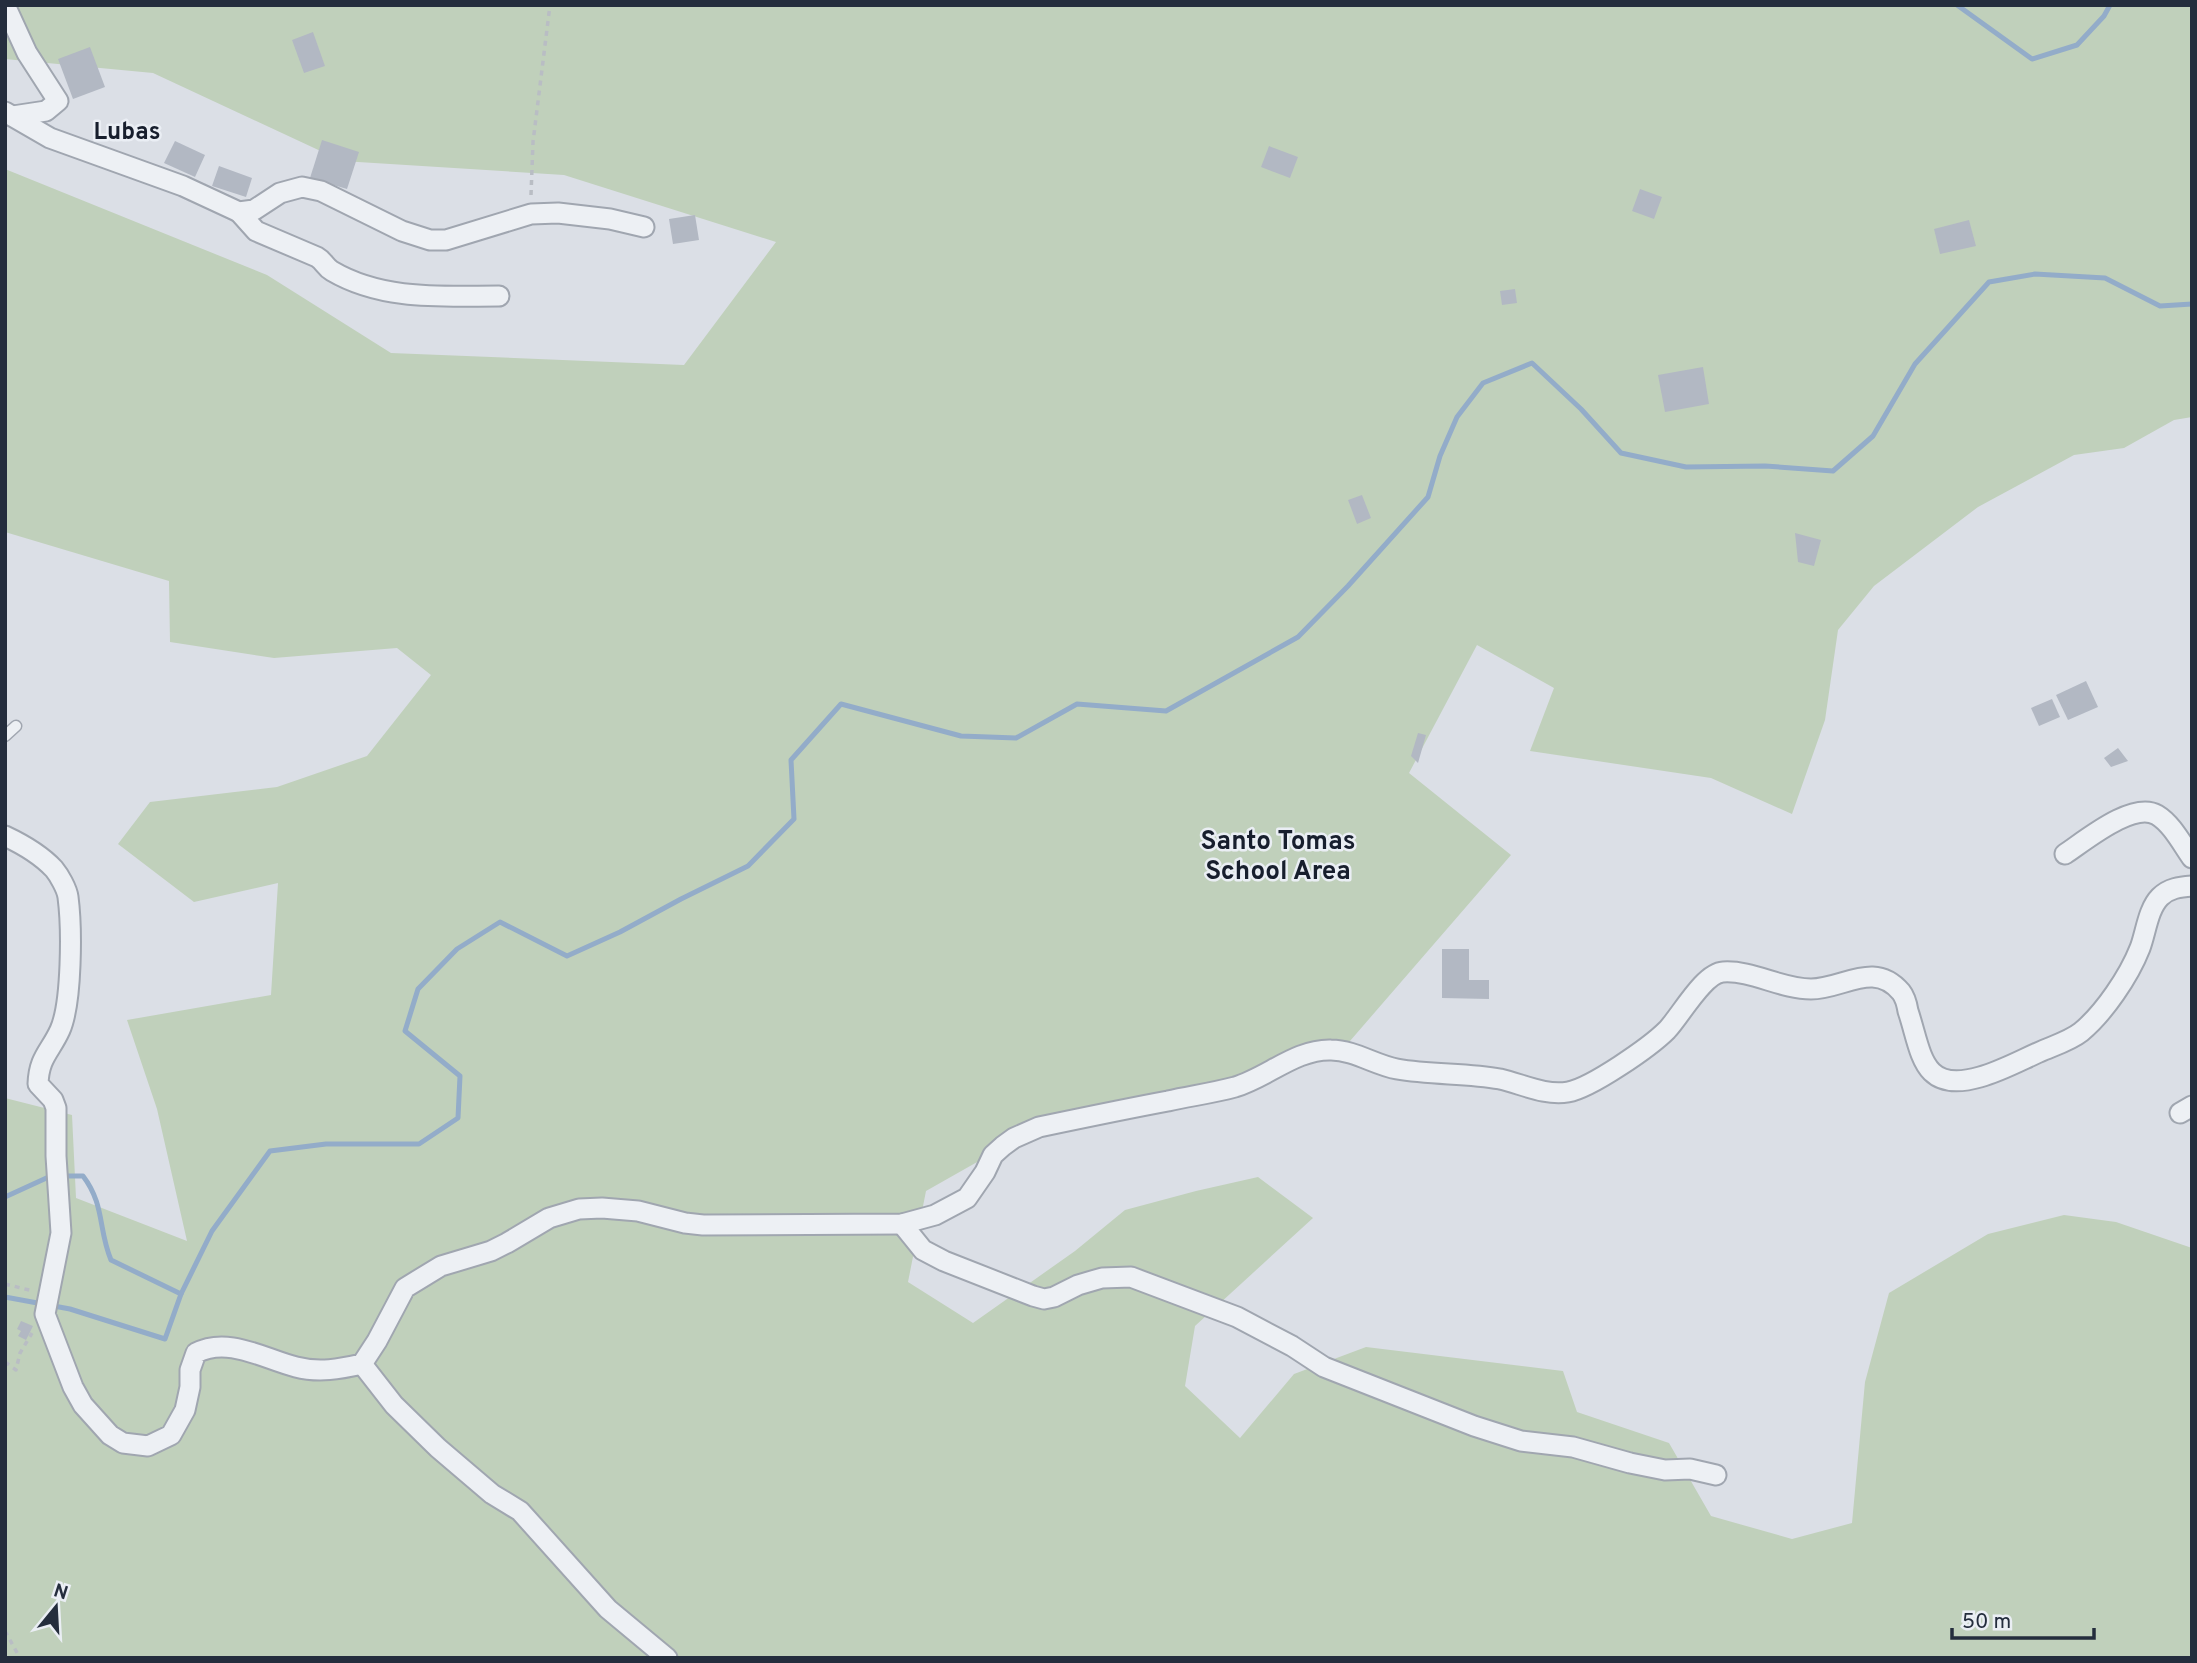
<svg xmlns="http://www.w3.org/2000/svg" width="2197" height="1663" font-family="Overpass,sans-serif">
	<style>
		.green { fill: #c0d0bb }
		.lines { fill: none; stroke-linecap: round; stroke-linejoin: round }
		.stream { stroke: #93acc9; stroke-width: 5 }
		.building { fill: #b2b8c3 }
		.lane-casing { stroke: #a0a6b0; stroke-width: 13 }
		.street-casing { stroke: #a0a6b0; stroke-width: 23 }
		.path { stroke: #b9bdc4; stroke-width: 3.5; stroke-dasharray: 5 5; stroke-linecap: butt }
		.lane { stroke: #edf0f4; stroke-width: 10 }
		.street { stroke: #edf0f4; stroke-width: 19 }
		.labels { text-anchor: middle; stroke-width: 5; stroke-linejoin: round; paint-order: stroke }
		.neighbourhood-label { font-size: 24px; font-weight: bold; fill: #171e2d; stroke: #eaeef4 }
		.quarter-label { font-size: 26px; font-weight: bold; fill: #171e2d; stroke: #eaeef4 }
	</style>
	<rect width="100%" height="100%" fill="#dbdfe6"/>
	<!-- green -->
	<path class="green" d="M5,5H2192V417L2174,420L2124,448L2074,455L1978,507L1874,586L1838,630L1825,720L1792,814L1711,778L1530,751L1554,688L1477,645L1409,773L1511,855L1337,1056L1238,1086L1016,1140L926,1191L908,1282L973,1323L1075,1251L1125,1210L1196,1191L1258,1177L1313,1218L1195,1326L1185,1386L1240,1438L1294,1374L1366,1347L1563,1371L1577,1412L1669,1443L1711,1516L1792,1539L1852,1523L1865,1382L1889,1293L1988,1234L2064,1215L2116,1222L2192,1248V1658H5V1098L72,1115L76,1198L187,1241L157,1109L127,1020L271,995L278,883L194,902L118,844L150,802L277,787L367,756L431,675L397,648L274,658L170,642L169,581L5,532V169L267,275L391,353L684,365L776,242L564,175L342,161L153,73L5,59Z"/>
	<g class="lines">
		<!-- stream -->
		<g class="stream">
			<path d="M1957,5L2032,59L2077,45L2104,16L2110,5"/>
			<path d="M63,1176H83C105,1205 98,1229 111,1260L181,1294"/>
			<path d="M5,1197L53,1175"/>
			<path d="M5,1297L70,1309L165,1339L181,1294L212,1231L270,1151L326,1144H419L458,1118L460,1076L405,1031L418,989L457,949L500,922L567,956L620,932L681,899L748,866L794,819L791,760L841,704L961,736L1016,738L1077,704L1166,711L1298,637L1348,586L1428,497L1440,456L1457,417L1483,383L1532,363L1581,409L1621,453L1686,467L1765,466L1833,471L1873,436L1915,364L1989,282L2035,274L2105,278L2160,306L2192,304"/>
		</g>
	</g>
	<!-- building -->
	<g class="building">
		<path d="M313,32L325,66L304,73L292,40Z"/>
		<path d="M90,47L105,87L73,99L58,59Z"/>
		<path d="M322,140L359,152L347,189L310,178Z"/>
		<path d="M175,141L205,155L195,177L164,163Z"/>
		<path d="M1269,146L1298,157L1290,178L1261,167Z"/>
		<path d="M219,166L252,178L246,197L212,186Z"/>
		<path d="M1640,189L1662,197L1654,219L1632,211Z"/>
		<path d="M695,215L699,240L673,244L669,219Z"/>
		<path d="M1969,220L1976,246L1940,254L1934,229Z"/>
		<path d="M1515,289L1517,303L1502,305L1500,291Z"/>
		<path d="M1703,367L1709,404L1665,412L1658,375Z"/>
		<path d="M1362,495L1371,518L1357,524L1348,500Z"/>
		<path d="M1795,533L1821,540L1814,566L1798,562Z"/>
		<path d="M2086,681L2098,707L2068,720L2056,695Z"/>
		<path d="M2052,699L2060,717L2039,726L2031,708Z"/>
		<path d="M1418,733L1426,735L1418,763L1411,756Z"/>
		<path d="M2118,748L2128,761L2111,767L2104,758Z"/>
		<path d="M1442,949H1469V980H1489V999L1442,998Z"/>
		<path d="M21,1321L33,1326L26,1340L18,1336L21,1331L17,1329Z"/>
	</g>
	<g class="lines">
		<!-- lane casing -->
		<g class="lane-casing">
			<path id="lane" d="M5,736L16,726"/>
		</g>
		<!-- street casing -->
		<g class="street-casing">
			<g id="street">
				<path d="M5,5L27,53L58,101L46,111L13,116"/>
				<path d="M5,112L50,138L183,186L239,212L254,210L280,193L302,187L321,191L402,231L430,240H446L531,214L558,213L610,219L644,227"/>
				<path d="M239,212L256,231L317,257C324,261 325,267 332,271C383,301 443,296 499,296"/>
				<path d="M5,836C22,844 41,855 54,869C59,875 67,889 68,897C72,928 72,1003 60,1030C50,1052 39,1057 38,1084L53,1100L56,1108V1156L61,1233L45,1314L73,1387L83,1405L110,1435L123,1443L148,1446L171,1435L185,1410L190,1387V1370L196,1353C228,1336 264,1359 296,1367C319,1373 340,1369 362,1364L377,1341L405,1288L441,1266L491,1251L507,1243L549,1218L579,1209L602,1208L638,1211L685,1223L703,1225L902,1224L935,1215L967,1198L985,1172L993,1155L1003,1146L1014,1138L1039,1127C1082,1118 1125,1109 1168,1101C1190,1096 1213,1093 1235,1087C1268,1077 1296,1049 1331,1050C1354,1050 1375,1065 1397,1069C1431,1075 1467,1073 1500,1079C1522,1084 1545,1096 1568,1092C1591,1088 1650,1047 1667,1030C1681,1015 1704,973 1723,972C1752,970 1781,989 1811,989C1843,989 1874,960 1901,992C1905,997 1907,1005 1908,1011C1922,1053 1921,1094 1980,1077C2002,1071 2023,1059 2044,1050C2056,1045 2071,1040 2081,1032C2104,1013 2129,976 2140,948C2146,932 2148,909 2160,897C2169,888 2180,887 2192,886"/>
				<path d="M2065,854C2086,840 2133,801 2157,815C2172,824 2182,844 2192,858"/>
				<path d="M2180,1113L2192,1106"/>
				<path d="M902,1224L923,1250L944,1261L1033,1296L1044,1299L1054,1297L1078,1285L1102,1278L1131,1277L1237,1317L1292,1346L1324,1367L1474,1426L1521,1441L1573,1447L1630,1463L1665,1470L1690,1469L1716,1475"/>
				<path d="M362,1364L394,1405L438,1448L492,1494L520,1511L608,1609L667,1658"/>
			</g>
		</g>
		<!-- path -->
		<g class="path">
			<path d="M531,195L533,142L550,5"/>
			<path d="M5,1284L33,1291"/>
			<path d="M5,1362L16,1370L20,1353L32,1333"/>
			<path d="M5,1631L20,1658"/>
		</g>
		<!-- lane -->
		<use href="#lane" class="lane"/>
		<!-- street -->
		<use href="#street" class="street"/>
	</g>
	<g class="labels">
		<!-- neighbourhood labels -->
		<g class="neighbourhood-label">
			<text x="127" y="139">Lubas</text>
		</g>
		<!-- quarter labels -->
		<g class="quarter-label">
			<text x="1278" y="849">Santo Tomas<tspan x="1278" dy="30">School Area</tspan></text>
		</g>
	</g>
	<!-- border -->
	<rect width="2197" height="1663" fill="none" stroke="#242d3d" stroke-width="14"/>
	<!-- north arrow -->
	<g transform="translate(56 1607) rotate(18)" stroke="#eaeef4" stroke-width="5" paint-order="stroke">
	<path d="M0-5L12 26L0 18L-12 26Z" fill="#242d3d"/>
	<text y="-10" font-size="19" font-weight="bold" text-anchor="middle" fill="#242d3d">N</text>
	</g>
	<!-- scale -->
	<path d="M1952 1628v10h142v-10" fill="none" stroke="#242d3d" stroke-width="3.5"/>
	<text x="1962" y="1628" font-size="21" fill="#242d3d" stroke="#eaeef4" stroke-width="5" paint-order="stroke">50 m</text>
</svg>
